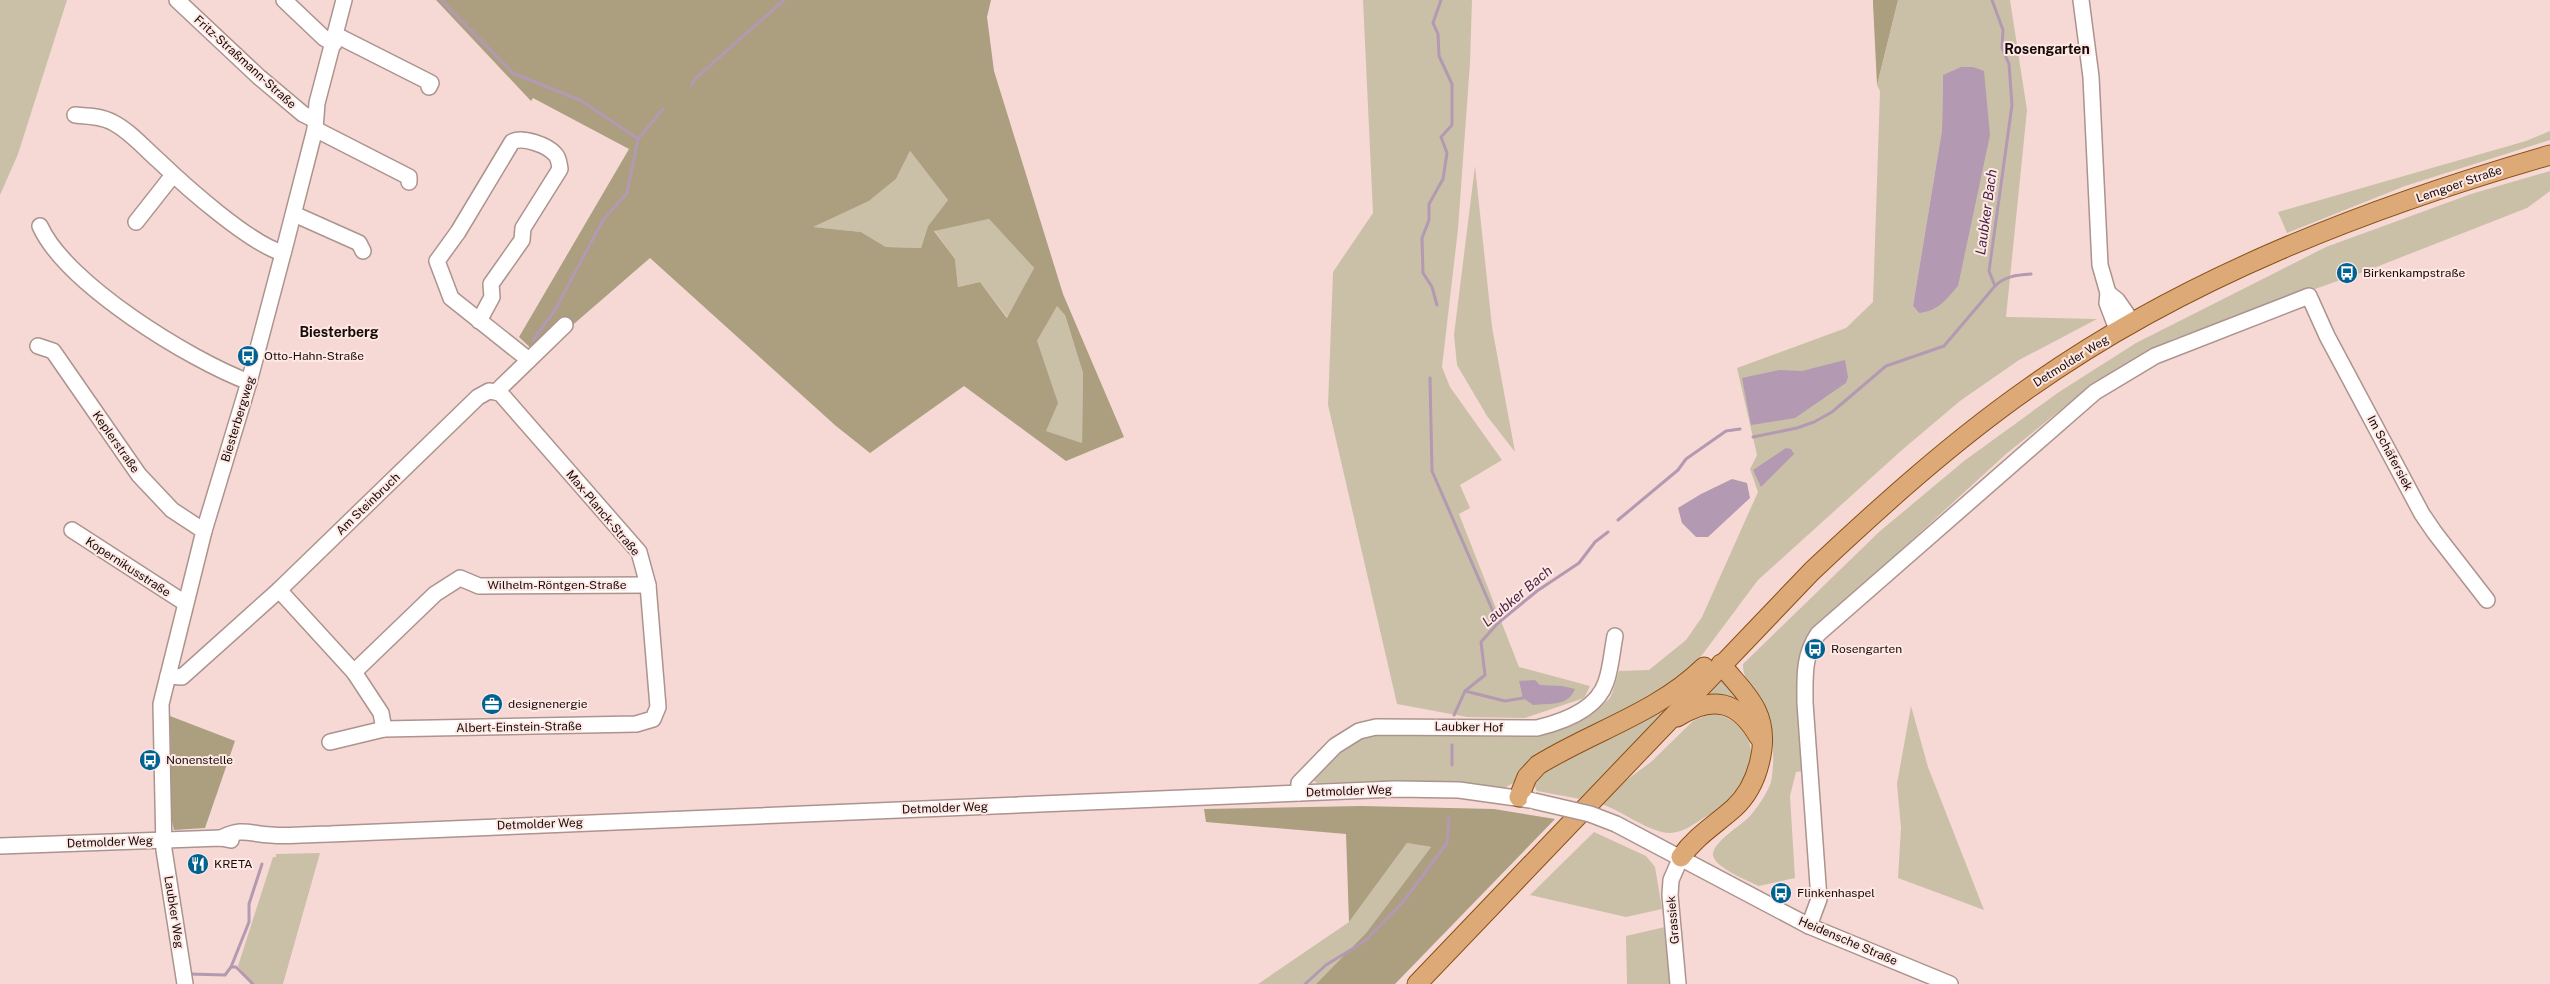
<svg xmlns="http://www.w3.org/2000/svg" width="2550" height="984" font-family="'Public Sans',sans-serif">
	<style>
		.green { fill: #cac0a8; fill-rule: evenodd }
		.forest { fill: #ab9f80; fill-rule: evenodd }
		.water { fill: #b399b1 }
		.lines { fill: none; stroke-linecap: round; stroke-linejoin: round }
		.stream { stroke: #b399b1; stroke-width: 3 }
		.minor-casing { stroke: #ad938e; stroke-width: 18 }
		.major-casing { stroke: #894f17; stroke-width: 21 }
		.minor { stroke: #fff; stroke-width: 15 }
		.major { stroke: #da7; stroke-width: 19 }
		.minor-bridge-casing { stroke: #ad938e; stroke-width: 18; stroke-linecap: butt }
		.minor-bridge { stroke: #fff; stroke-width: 15 }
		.labels { text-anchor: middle; stroke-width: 4; stroke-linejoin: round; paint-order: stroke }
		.street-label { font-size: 12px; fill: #160d0b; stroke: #ffe8e4 }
		.poi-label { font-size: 12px; fill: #160d0b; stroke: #ffe8e4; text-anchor: start }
		.neighbourhood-label { font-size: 14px; font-weight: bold; fill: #160d0b; stroke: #ffe8e4 }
		.water-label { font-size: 14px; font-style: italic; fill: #492547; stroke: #ffe8e4 }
	</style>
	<rect width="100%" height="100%" fill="#f6d9d4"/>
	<!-- green -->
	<g class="green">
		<path d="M0,0H67L18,154L0,195Z"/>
		<path d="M1363,0H1472L1470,63L1458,229L1442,367L1450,387L1502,460L1460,485L1470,508L1459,514L1519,667L1590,686L1584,698L1525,718L1467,717L1397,704L1328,405L1333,272L1373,213Z"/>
		<path d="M1898,0H2010L2027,110L2006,317L2097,319L2019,360L1960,401L1902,450L1758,580L1702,655L1686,671L1647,702L1519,780L1504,788L1445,781L1317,783L1313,780C1327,763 1340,747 1362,739C1435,714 1528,765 1594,711C1599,707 1608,702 1611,696C1614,689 1616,679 1619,671L1649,670L1686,640L1702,617L1758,492L1750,469L1757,455L1737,368L1846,328L1873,302L1880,91L1877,85ZM1984,71L1958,286L1919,313L1913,306L1942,130L1943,75Z"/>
		<path d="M2550,131V140L2405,186L2287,233L2278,212L2526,141Z"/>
		<path d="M910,151L948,200L928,226L921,248L886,247L861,232L812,227L869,201L896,179Z"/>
		<path d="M1475,166L1492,327L1515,452L1487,416L1457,365L1454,335Z"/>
		<path d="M2550,171V191L2527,208L2366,271L2173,339L2126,364L2083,392L2006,454L1807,636C1792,680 1799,725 1803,771L1796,772L1790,796L1795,878L1759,886C1748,881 1714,867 1713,855C1712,843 1740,826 1749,817C1756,810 1768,792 1771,782C1776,755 1773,720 1759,697C1751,684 1743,680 1743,664L1879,532L1964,461L2059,392L2136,343L2326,247L2471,194Z"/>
		<path d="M989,219L1034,268L1008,318L980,282L958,287L955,259L934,230Z"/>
		<path d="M1057,305L1065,315L1083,373L1082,443L1045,431L1037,341Z"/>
		<path d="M1718,680L1727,681L1748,705L1701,698Z"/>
		<path d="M1676,701L1580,799L1537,791L1534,785L1542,770Z"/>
		<path d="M1911,706L1928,767L1984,910L1898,878L1901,828L1897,784Z"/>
		<path d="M1718,714C1764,730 1758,776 1725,804C1719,810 1710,814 1702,819C1693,825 1683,832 1671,833C1651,834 1621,810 1601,804L1621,784L1651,762L1693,721L1707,715Z"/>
		<path d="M1594,832L1646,856L1655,867L1662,909L1626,917L1530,895Z"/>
		<path d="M1407,843L1431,847L1366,933L1316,984H1258L1349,922Z"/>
		<path d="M320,853L283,984H251L238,966L273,857H276V854Z"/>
		<path d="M1665,927L1668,933L1671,984H1627L1626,936Z"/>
	</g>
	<!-- forest -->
	<g class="forest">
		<path d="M436,0H991L987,17L994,71L1063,294L1124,437L1066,461L964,386L870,453L836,426L650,258L538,355L519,337L629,149L533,98L531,101ZM910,151L948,200L928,226L921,248L886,247L861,232L813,227L869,201L896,179ZM989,219L1034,268L1007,318L980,282L958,287L955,259L934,231ZM1057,306L1065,315L1083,373L1082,443L1046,431L1058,403L1037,341Z"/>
		<path d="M1873,0H1898L1877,85L1873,3Z"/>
		<path d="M170,716L235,741L205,828L174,830L171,817Z"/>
		<path d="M1361,806L1494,809L1555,819L1395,984H1316L1366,933L1431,847L1407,843L1349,922L1346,834L1206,822L1204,809Z"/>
	</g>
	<!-- water -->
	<g class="water">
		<path d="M1961,67H1973L1984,71L1990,135L1958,286C1946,300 1938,311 1919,313L1913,306L1942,130L1943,75Z"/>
		<path d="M1845,360L1848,377L1846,383L1795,418L1751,425L1742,378L1779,370L1802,371Z"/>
		<path d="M1786,448L1791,449L1794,454L1761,487L1753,470Z"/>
		<path d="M1732,479L1747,483L1750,498L1708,537H1696L1682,523L1678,508L1701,494Z"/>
		<path d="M1535,680L1540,685L1562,686L1575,689C1568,707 1549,703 1533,705L1523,698L1519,681Z"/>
	</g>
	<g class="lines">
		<!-- stream -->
		<g class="stream">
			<path d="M441,0L513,73L582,101L638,139"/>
			<path d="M691,86L695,79L784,0"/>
			<path d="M1995,286C2005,276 2017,275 2031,274"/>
			<path d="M1437,305L1432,287L1423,273L1422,238L1429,220V204L1443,179L1447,153L1441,137L1452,125V84L1439,56L1438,34L1433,23L1441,0"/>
			<path d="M533,340L555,310L603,220L627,193L638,139L663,109"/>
			<path d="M1430,378L1432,471L1498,623"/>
			<path d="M1753,437L1797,428L1814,422L1832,412L1886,366L1944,346L1995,286L1989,271L2012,105L2009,64L2002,48L2003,30L1992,0"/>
			<path d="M1618,520L1678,470L1686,459L1726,431L1740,429"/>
			<path d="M1465,691L1505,701L1523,698"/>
			<path d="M1454,715L1465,691L1485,675L1481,642L1498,623L1537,591L1579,563L1595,542L1608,532"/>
			<path d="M1452,765V745"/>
			<path d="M231,967L249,922V904L262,864"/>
			<path d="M189,974L225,975L231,967H236L253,984"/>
			<path d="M1305,984L1326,965L1365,941L1403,902L1447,843L1449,818"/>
		</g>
		<!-- minor casing -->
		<g class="minor-casing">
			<g id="minor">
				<path d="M177,0L259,77L303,114L315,120"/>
				<path d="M284,0L324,38L334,44"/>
				<path d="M2081,0L2091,77L2100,265L2108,293L2107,303L2118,332"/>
				<path d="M336,35L431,83L429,87"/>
				<path d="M75,115C87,116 101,116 112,122C130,131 144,148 159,161C185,186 250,244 283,253"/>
				<path d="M315,129L409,177V182"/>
				<path d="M294,214L359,243L363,251"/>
				<path d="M136,222L173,175"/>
				<path d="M40,226C66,284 190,360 249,382"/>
				<path d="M2108,293L2117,300L2133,323"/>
				<path d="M479,321L492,297L491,284L522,240L523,228L560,169C559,163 559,158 555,154C547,145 522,136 512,142L458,232L437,261L451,298L529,360"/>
				<path d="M38,346L53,351L139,475L172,510L204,531"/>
				<path d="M72,530L185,603"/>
				<path d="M279,590L354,672L381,713L384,729L636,724L653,719L658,707L648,585L639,552L501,394L496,392"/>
				<path d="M354,672L435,594L460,578L479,586L648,585"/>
				<path d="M168,676L182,677L279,590L478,397L489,391L496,392L565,325"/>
				<path d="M330,742L384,729"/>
				<path d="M1299,793V783L1335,746L1359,731L1376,727L1537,728C1562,722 1597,710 1606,682C1611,668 1612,651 1615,636"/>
				<path d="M1616,824L1809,926L1950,984"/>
				<path d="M221,838C244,827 248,834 271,835C290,837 311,834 330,834L1395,789L1459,790L1530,800"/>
				<path d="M0,846L221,838L231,840"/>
				<path d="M1809,926L1819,899L1805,703C1805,678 1803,656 1818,634L2095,392L2155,356L2309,296L2327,336L2422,514L2435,533L2487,600"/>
				<path d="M185,984L164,850L161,704L204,531L249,382L285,246L315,129L317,103L344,0"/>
				<path d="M1678,984L1670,895L1671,880L1681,857"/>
			</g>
		</g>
		<!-- major casing -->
		<g class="major-casing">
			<g id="major">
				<path d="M1677,717C1712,695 1738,700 1759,737"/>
				<path d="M1519,797L1527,777L1538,765C1593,731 1657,713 1704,667"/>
				<path d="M1681,857C1696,836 1715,825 1734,808C1758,786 1771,740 1756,710C1748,693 1732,679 1721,664"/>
				<path d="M1417,984L1812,571C1881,506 1952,442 2029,388C2184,278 2369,207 2550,155"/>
			</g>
		</g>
		<!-- minor -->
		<use href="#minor" class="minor"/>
		<!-- major -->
		<use href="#major" class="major"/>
		<!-- minor-bridge casing -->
		<g class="minor-bridge-casing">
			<path id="minor-bridge" d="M1534,801L1590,814L1616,824"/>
		</g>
		<!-- minor-bridge -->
		<use href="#minor-bridge" class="minor-bridge"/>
	</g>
	<!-- icons -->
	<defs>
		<g id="bus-disc" transform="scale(1.125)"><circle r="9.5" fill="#006291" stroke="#ffe8e4"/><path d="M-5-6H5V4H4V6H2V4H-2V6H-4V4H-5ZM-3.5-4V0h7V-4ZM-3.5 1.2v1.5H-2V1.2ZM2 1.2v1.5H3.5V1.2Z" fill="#fff"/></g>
		<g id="office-disc" transform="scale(1.125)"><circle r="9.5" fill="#006291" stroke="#ffe8e4"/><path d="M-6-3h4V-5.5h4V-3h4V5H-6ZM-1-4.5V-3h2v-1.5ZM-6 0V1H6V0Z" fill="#fff"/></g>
		<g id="restaurant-disc" transform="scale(1.125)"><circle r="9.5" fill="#006291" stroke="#ffe8e4"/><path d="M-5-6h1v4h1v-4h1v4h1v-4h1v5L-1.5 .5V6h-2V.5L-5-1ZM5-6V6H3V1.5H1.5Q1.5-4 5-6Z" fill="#fff"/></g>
	</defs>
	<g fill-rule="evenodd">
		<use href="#bus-disc" x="2347" y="273"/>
		<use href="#bus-disc" x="248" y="356"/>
		<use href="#bus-disc" x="1815" y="649"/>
		<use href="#office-disc" x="492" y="704"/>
		<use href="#bus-disc" x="150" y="760"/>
		<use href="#restaurant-disc" x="198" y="864"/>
		<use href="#bus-disc" x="1781" y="893"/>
	</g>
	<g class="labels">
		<!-- street labels -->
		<g class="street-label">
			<text transform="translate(245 62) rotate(42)" y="4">Fritz-Straßmann-Straße</text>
			<text transform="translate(2459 184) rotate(-19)" y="4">Lemgoer Straße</text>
			<text transform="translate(2071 361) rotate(-32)" y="4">Detmolder Weg</text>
			<text transform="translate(238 419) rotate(-73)" y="4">Biesterbergweg</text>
			<text transform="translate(116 442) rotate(55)" y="4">Keplerstraße</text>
			<text transform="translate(2390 453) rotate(62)" y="4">Im Schäfersiek</text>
			<text transform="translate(368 504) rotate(-44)" y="4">Am Steinbruch</text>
			<text transform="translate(603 513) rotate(50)" y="4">Max-Planck-Straße</text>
			<text transform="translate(128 567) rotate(33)" y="4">Kopernikusstraße</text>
			<text x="557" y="589">Wilhelm-Röntgen-Straße</text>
			<text transform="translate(519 727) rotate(-1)" y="4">Albert-Einstein-Straße</text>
			<text transform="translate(1469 727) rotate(1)" y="4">Laubker Hof</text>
			<text transform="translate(1349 791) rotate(-2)" y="4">Detmolder Weg</text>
			<text transform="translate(945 808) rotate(-2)" y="4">Detmolder Weg</text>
			<text transform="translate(540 824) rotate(-2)" y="4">Detmolder Weg</text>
			<text transform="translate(110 842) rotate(-2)" y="4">Detmolder Weg</text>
			<text transform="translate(174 912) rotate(81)" y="4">Laubker Weg</text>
			<text transform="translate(1673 920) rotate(-95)" y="4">Grassiek</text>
			<text transform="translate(1848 941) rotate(23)" y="4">Heidensche Straße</text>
		</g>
		<!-- poi labels -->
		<g class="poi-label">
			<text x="2363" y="277">Birkenkampstraße</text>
			<text x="264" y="360">Otto-Hahn-Straße</text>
			<text x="1831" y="653">Rosengarten</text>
			<text x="508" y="708">designenergie</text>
			<text x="166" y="764">Nonenstelle</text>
			<text x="214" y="868">KRETA</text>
			<text x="1797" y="897">Flinkenhaspel</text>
		</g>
		<!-- neighbourhood labels -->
		<g class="neighbourhood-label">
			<text x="2047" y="54">Rosengarten</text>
			<text x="339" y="337">Biesterberg</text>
		</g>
		<!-- water labels -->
		<g class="water-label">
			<text transform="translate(1986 212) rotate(-82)" y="5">Laubker Bach</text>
			<text transform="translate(1517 596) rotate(-40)" y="5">Laubker Bach</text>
		</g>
	</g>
</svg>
